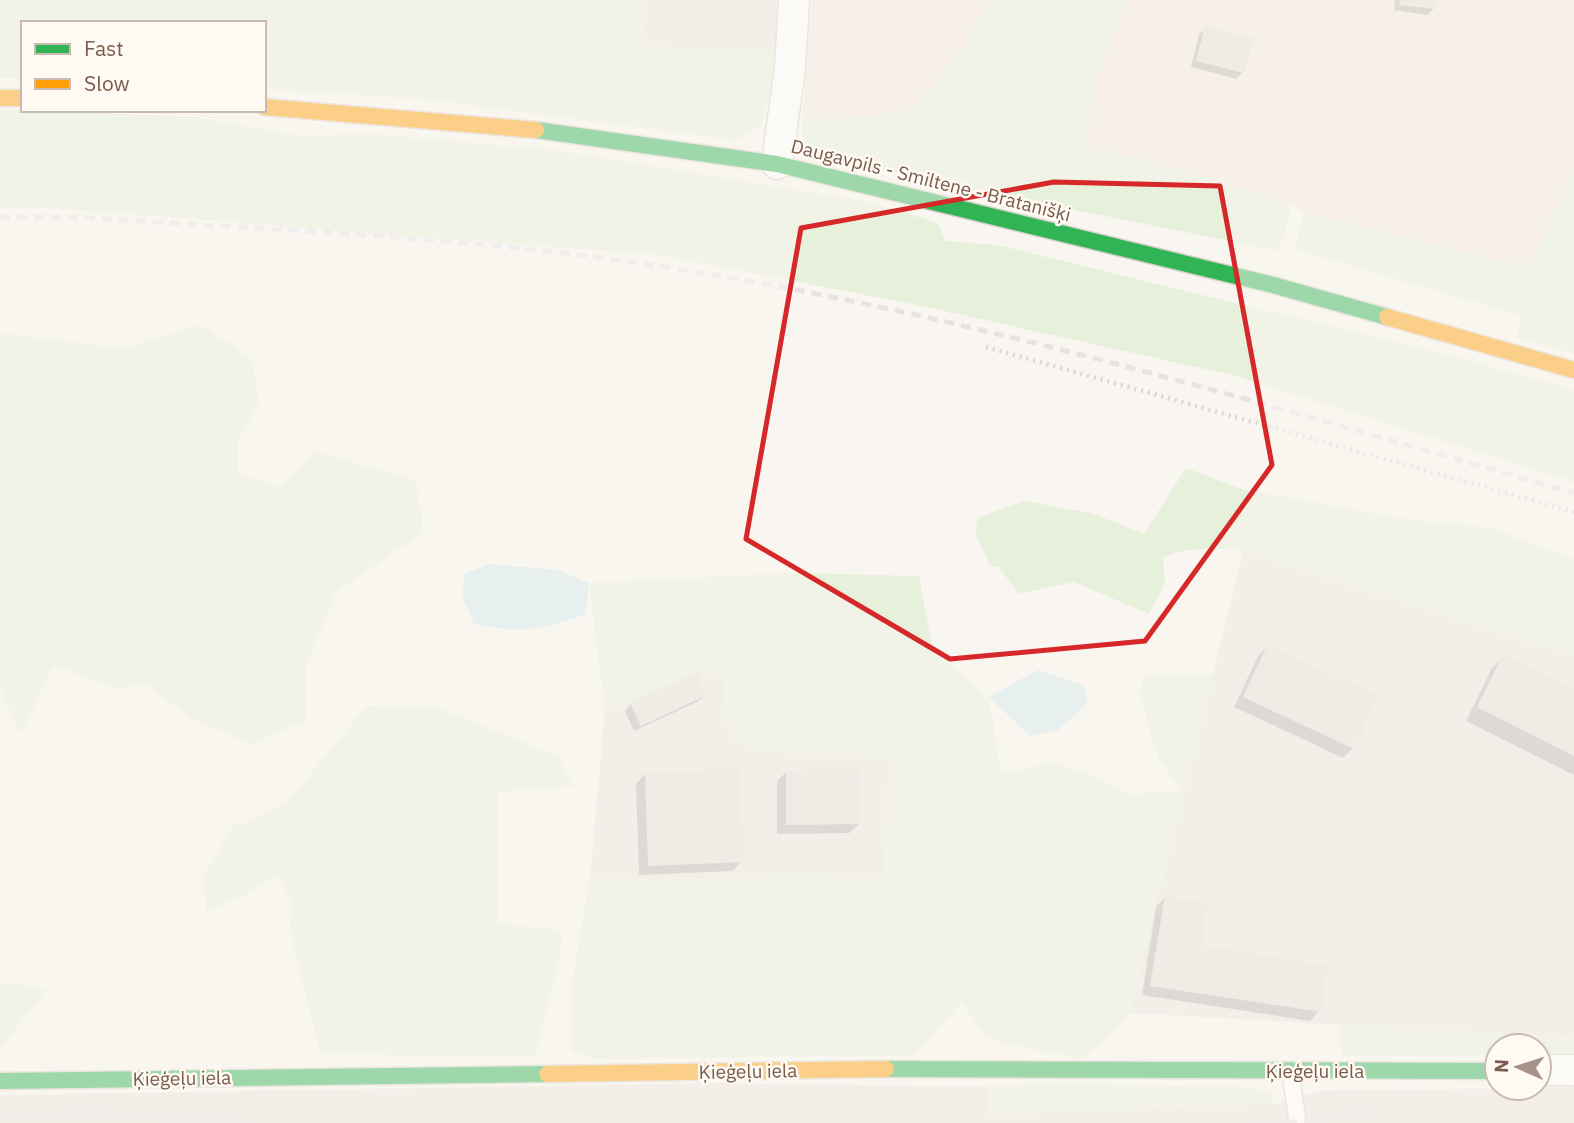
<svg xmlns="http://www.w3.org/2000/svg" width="1574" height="1123" font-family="'IBM Plex Sans',sans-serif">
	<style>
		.residential { fill: #f2e8de }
		.industrial { fill: #ede5e0 }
		.green { fill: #e7f0db }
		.water { fill: #d0e8ea }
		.shadow { fill: #0003 }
		.building { fill: #e6ded7 }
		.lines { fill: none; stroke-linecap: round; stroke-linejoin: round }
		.lane-casing { stroke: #d7d1cb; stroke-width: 19 }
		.street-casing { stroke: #d7d1cb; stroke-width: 33 }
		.fast-casing { stroke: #d9d2cb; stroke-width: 19 }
		.slow-casing { stroke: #d9d2cb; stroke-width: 19 }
		.path { stroke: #dcd5d0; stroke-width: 4.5; stroke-dasharray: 2 5; stroke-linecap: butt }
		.lane { stroke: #fefefd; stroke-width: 16 }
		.street { stroke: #fefefd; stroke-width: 30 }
		.fast { stroke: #30b455; stroke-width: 16 }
		.slow { stroke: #ff9f0a; stroke-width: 16 }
		.rail { stroke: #e6e3e7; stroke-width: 5; stroke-dasharray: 10 7; stroke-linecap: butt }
		.marked { fill: none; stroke: #d62828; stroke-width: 5; stroke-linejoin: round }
		.labels { text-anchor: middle; stroke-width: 5; stroke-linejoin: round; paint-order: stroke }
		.street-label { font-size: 19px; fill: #7a5c4d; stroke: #fffaf3 }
	</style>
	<rect width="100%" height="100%" fill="#f9f5f0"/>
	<!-- residential -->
	<path class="residential" d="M812,0H1574V172L1529,269L1303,213L1292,204L908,113L802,122Z"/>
	<!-- industrial -->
	<g class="industrial">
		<path d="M641,0H779L780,51L645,47Z"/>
		<path d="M1243,551L1574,656V1038L1129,1013Z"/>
		<path d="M696,672L724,675L727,730L749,750L890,758L884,880L798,872L744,879L590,878L605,708L630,703Z"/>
		<path d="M720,1083L989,1087V1114L1278,1103L1319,1091L1574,1087V1123H0V1095Z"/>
	</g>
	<!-- green -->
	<g class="green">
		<path d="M0,0H641L646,47L780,51L762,125L736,140L422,99L264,89V23H23V43H15L23,45V78H0Z"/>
		<path d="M989,0H1126L1097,73L1086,144L1292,204L1279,251L848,164L815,155L803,142L802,122L908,112C942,78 970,45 989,0Z"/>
		<path d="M0,109L195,117L306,137L365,133L554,150L868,202L938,223L945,241L997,245L1452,356L1574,390V482L1232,375L922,306L659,255L33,207L0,208Z"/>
		<path d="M1574,172V354L1517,337L1521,316L1295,249L1303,213L1529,269Z"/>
		<path d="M201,325L250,357L260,402L237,442L239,475L282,487L315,451L415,480L424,532L337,591L307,663L305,721L252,744L194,720L143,683L118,689L54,665L21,733L0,690V333L123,348Z"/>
		<path d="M1186,468L1242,489L1399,518L1490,528L1574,559V656L1244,551C1216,548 1189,546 1163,557L1165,584L1149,614L1074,582L1019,594L999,567L990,566L976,534L977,518L1024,501L1091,513L1144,534Z"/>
		<path d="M787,573L919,576L933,652L989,697L1001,774L1050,762L1084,772L1127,794L1183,791L1159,761L1140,696L1144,675H1213L1129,1013L1114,1031L1082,1059L1002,1043L983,1034L962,1002L914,1055L593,1059L571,1050L572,983L590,878L744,879L798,872L884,880L889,758L749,750L727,730L724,675L696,672L630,703L605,708L589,583Z"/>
		<path d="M367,706L437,707L559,757L574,786L497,792V923L560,930L562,944L534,1057L321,1054L290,928L292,906L278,875L243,896L207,911L203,877L235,824H243L288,801Z"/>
		<path d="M14,983L46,990L0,1049V985Z"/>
		<path d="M1339,1024L1574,1038V1055H1539V1046H1497V1055L1342,1056Z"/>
		<path d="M1040,1084L1248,1087L1274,1094L1272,1103L988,1114L989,1087Z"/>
	</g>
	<!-- water -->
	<g class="water">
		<path d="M489,564L558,570L589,583L585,614C543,631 518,633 474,624L463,597L464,574Z"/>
		<path d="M1038,670L1083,685L1088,703L1058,730L1030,736L989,697Z"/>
	</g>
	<!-- shadow -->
	<g class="shadow">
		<path d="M1395,0H1435L1434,8L1428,15L1394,10Z"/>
		<path d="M1206,28L1242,73L1236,79L1191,67L1199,34Z"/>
		<path d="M1268,646L1353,748L1343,758L1234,707L1258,656Z"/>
		<path d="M1505,656L1574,691V775L1466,721L1492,668Z"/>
		<path d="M705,695L699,701L634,731L625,711L631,704Z"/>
		<path d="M786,772L859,824L849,833L777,834V781Z"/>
		<path d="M645,774L742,861L733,871L639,875L636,784Z"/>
		<path d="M1165,897L1200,948L1319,1011L1310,1021L1142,995L1156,907Z"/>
	</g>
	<!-- building -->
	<g class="building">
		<path d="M1400,0H1437L1436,9L1399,5Z"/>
		<path d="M1205,26L1253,38L1244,73L1196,61Z"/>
		<path d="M1268,644L1379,696L1354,749L1243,697Z"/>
		<path d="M1504,653L1574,689V756L1477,707Z"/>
		<path d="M696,672L707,695L641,726L630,703Z"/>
		<path d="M740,768L744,862L648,866L645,773Z"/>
		<path d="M860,769L861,824L786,825V770Z"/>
		<path d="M1165,896L1208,903L1202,946L1328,965L1321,1012L1150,986Z"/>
	</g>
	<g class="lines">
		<!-- lane casing -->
		<g class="lane-casing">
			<path id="lane" d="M1290,1071L1298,1123"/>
		</g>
		<!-- street casing -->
		<g class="street-casing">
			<g id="street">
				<path d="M777,164L790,67L794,0"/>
				<path d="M1539,1070H1574"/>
			</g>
		</g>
		<!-- fast casing -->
		<g class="fast-casing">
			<g id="fast">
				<path d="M536,130L777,164L1273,285L1387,317"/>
				<path d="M886,1069L1497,1071"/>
				<path d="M0,1081L547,1074"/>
			</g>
		</g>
		<!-- slow casing -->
		<g class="slow-casing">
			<g id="slow">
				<path d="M0,98H23"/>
				<path d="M264,107L536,130"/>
				<path d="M1387,317L1574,370"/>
				<path d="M547,1074L886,1069"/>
			</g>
		</g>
		<!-- path -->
		<path class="path" d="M986,347L1574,512"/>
		<!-- lane -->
		<use href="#lane" class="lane"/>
		<!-- street -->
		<use href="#street" class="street"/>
		<!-- fast -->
		<use href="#fast" class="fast"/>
		<!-- slow -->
		<use href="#slow" class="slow"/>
		<!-- rail -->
		<g class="rail">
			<path d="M0,217H78C269,230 462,236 651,265C966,312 1269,406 1574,493"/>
			<path d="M0,1115L106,1114L241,1123"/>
			<path d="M1253,1123L1297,1122L1366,1111"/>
		</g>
	</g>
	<!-- marked area -->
	<path d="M0 0H1574V1123H0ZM1054,182L1220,186L1272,465L1145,641L950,659L746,539L801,228Z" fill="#f9f5f0" fill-opacity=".55" fill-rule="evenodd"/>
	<path class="marked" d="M1054,182L1220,186L1272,465L1145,641L950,659L746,539L801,228Z"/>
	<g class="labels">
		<!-- street labels -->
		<g class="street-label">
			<text transform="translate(931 180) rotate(14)" y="7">Daugavpils - Smiltene - Bratanišķi</text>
			<text transform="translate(748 1071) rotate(-1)" y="7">Ķieģeļu iela</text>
			<text x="1315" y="1078">Ķieģeļu iela</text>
			<text transform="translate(182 1078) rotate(-1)" y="7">Ķieģeļu iela</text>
		</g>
	</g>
	<!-- legend -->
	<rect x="21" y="21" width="245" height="91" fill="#fffaf3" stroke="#cabbb1" stroke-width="2"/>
	<rect x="35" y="44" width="35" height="10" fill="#30b455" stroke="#cabbb1" stroke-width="2"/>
	<text x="84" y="56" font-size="21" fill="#7a5c4d">Fast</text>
	<rect x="35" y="79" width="35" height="10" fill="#ff9f0a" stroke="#cabbb1" stroke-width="2"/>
	<text x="84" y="91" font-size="21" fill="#7a5c4d">Slow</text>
	<!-- north arrow -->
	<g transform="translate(1518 1067) rotate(273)"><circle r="33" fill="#fffaf3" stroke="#cabbb1" stroke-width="2"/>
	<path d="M0-5L12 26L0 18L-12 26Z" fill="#a69286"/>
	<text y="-10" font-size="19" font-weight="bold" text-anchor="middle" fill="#7a5c4d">N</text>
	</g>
</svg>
